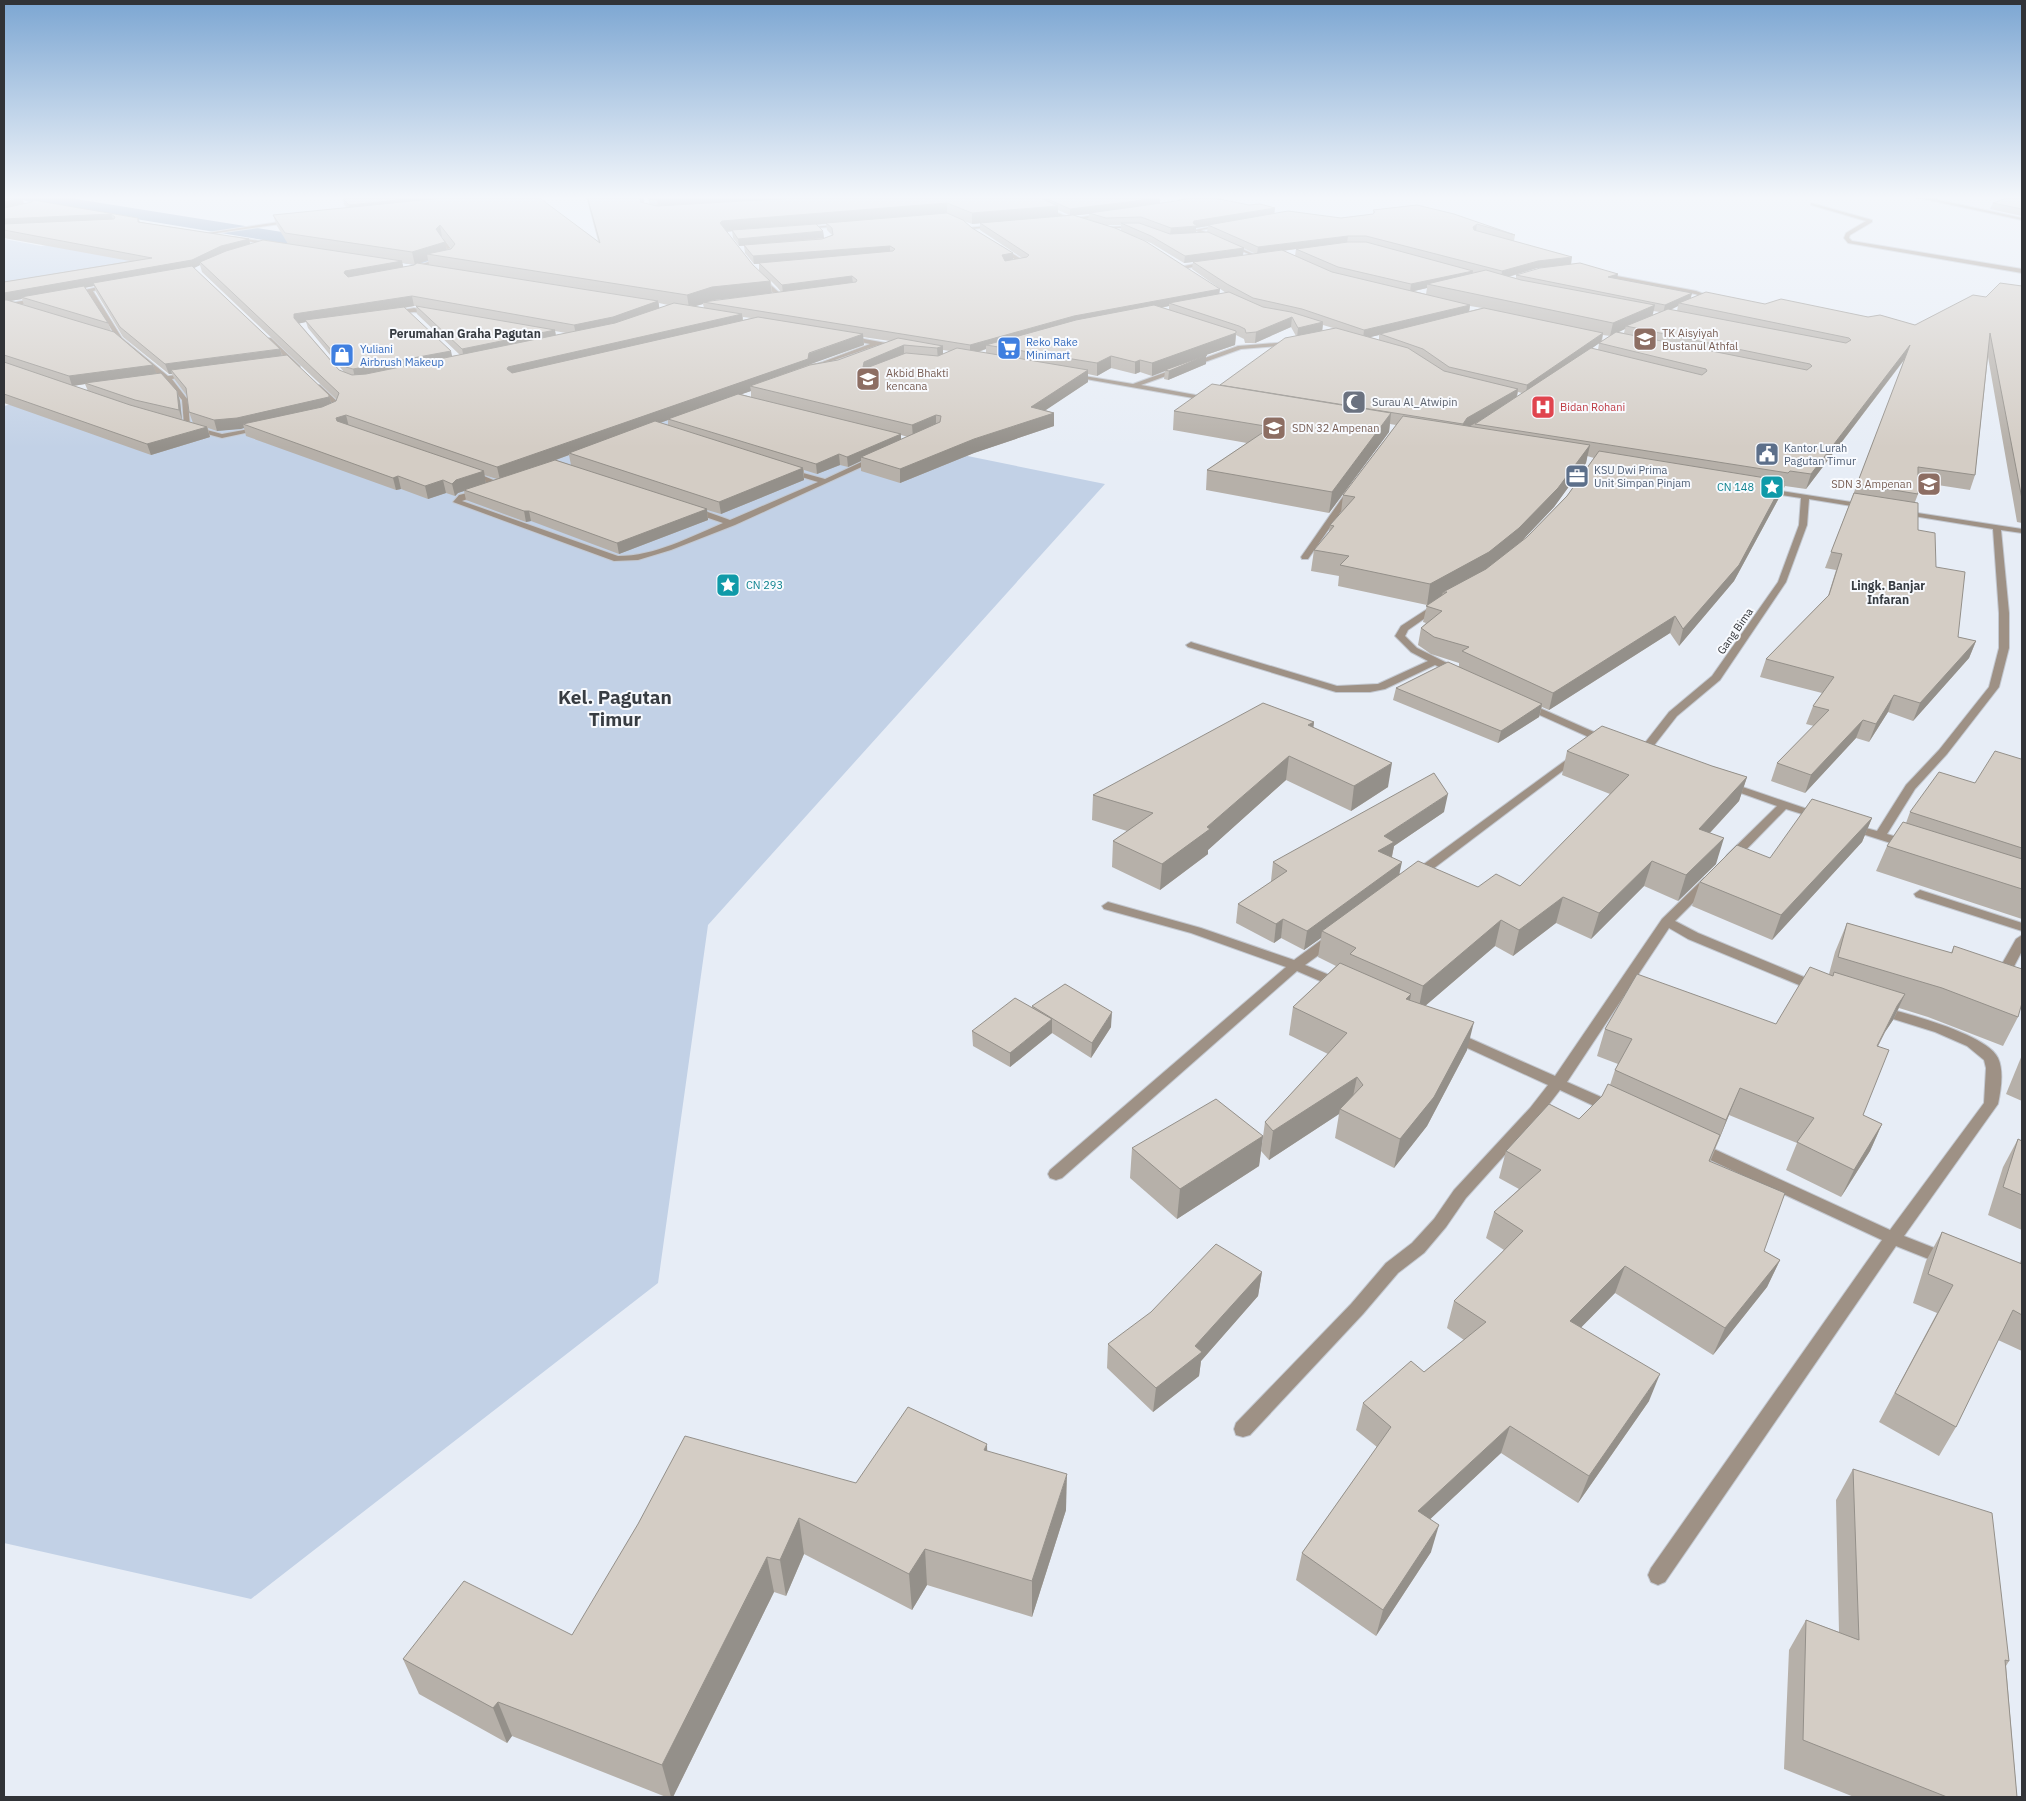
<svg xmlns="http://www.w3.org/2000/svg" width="2026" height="1801" font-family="'IBM Plex Sans',sans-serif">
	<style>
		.green { fill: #c2d1e6 }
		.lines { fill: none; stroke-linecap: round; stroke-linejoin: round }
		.canal { fill: #7a91b0; fill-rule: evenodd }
		.minor-casing { stroke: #c3c8d0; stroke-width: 2 }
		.minor { fill: #9e9185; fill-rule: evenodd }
		.wall { fill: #b6b0a9; fill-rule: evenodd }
		.shaded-wall { fill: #94908a }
		.building { fill: #d4cdc5; stroke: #94908a }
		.labels { text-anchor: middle; stroke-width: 4; stroke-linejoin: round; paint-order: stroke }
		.far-education-label { font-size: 11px; fill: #785e54; stroke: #f8fafe; text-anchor: start }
		.far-shop-label { font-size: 11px; fill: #366cbe; stroke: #f8fafe; text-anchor: start }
		.far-worship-label { font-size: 11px; fill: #5b616d; stroke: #f8fafe; text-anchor: start }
		.far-health-label { font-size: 11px; fill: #be3a42; stroke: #f8fafe; text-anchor: start }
		.far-service-label { font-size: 11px; fill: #4e5e75; stroke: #f8fafe; text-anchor: start }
		.far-culture-label { font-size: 11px; fill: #0d838f; stroke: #f8fafe; text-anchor: end }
		.far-street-label { font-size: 11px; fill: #313337; stroke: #f8fafe }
		.far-neighbourhood-label { font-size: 12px; font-weight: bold; fill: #373c42; stroke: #f8fafe }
		.district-label { font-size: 19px; font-weight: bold; fill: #373c42; stroke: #f8fafe }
	</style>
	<rect width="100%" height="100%" fill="#e7edf6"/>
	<!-- green -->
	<g class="green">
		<path d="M145,228L228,243L4,287V239L41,246Z"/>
		<path d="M290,365L335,415L594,380L1105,484L708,925L658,1283L251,1599L4,1543V406L59,393Z"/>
	</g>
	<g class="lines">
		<!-- canal -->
		<path class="canal" d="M18,196H57L488,265L495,267L497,271L495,275L488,277L26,201L21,199Z"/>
		<!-- minor casing -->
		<g class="minor-casing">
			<g id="minor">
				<path d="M571,196L605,198L603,199Z"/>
				<path d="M636,196H672L626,198Z"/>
				<path d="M1015,196H1021L1063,215L1073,218L1105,214L1107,215L1080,220L1082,221L1080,222L1059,217Z"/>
				<path d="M1910,196H1920L2022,218V220Z"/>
				<path d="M1811,203L1872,220V222L1850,235L1849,238L1852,241L2022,269V273L1848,243L1844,238L1846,233L1866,221L1811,205Z"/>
				<path d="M292,220L294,222L203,235L201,234Z"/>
				<path d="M845,224L843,226L803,229L801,228Z"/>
				<path d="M1225,224V226L1201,230L1260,257V259L1194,230Z"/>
				<path d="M995,225L997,227L970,229L968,228Z"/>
				<path d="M1136,226L1138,228H1100L1102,227Z"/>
				<path d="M234,237L273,243L275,244L273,245L232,239Z"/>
				<path d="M440,239H444L456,256L453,259L412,269V267L451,255Z"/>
				<path d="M997,246H1001L1027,263L1013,265V263L1019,262L997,248Z"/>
				<path d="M1207,261L1209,264L1183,269L1180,267Z"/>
				<path d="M1601,273L1696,291L1712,297L1702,303L1699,301L1704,297L1695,294L1599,276Z"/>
				<path d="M757,276H761L783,296V298H779L757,278Z"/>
				<path d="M110,284L112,287L93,291L122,338L168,376L190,373L193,375L172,379L188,400L190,426L184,425L182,400L165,380L149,381V379L161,377L118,340L88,292L71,296L68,294Z"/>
				<path d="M39,298L41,301L4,308V304Z"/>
				<path d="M414,308L437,313L434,315L414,312L392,314L389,312Z"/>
				<path d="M848,336L897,345L900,347L897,349L878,345L809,369V367L870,344L846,339Z"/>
				<path d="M267,338H271L300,366V368H296L267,340Z"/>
				<path d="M1289,342L1291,345L1241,349L1141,385L1212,398V400L1210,401L1069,376L1072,374L1133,384L1238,346Z"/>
				<path d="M316,385H320L340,404L338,411L329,414L328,413L334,405L316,387Z"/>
				<path d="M192,426L222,434L260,427L264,429L222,438L192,430Z"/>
				<path d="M872,457L879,459L735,525L671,550L638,560L614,561L453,502L459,495L484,489V493L462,501L618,556C655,556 690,537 723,523L688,511V507H694L730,520L818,482L785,472V468L825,479Z"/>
				<path d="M466,471H472L503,484L496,486L466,475Z"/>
				<path d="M1349,488L1356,490L1308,559H1302L1301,557Z"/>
				<path d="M1762,488L1864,504L1868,506L1864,508L1809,499L1807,525L1786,582L1720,680L1677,716L1645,757H1637L1636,755L1637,753L1669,712L1712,676L1778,582L1799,525L1801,498L1762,492Z"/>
				<path d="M1898,510L2022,529V533L2001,530L2009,613V648L1999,687L1947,754L1915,789L1887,834L1910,841L1912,844L1906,848L1847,829L1845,827L1851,824L1877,831L1906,785L1939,750L1989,687L1999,648V613L1993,529L1901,514L1897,512Z"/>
				<path d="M1438,602L1443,605L1441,607L1408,630L1405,636L1417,648L1459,669V673H1453L1435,665L1385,689L1370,692H1336L1188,647L1186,645L1191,642L1194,643L1337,686L1378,684L1428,661L1411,652L1395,636L1401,626Z"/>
				<path d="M1526,702L1610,739L1611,741L1606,744L1602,743L1522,707L1521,705Z"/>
				<path d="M1577,752L1581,753L1582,755L1581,757L1421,878H1413L1411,875L1413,872Z"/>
				<path d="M1728,782L1822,814L1824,816L1818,819L1786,809L1735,861H1727L1725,858L1727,855L1777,806L1724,787L1722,785L1724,783Z"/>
				<path d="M1708,877L1712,878L1714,881L1712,884L1675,921L1698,933L1821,984L1823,987L1821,990H1811L1688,939L1669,928L1567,1082L1617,1104L1619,1108L1617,1112L1612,1113L1607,1112L1560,1090L1540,1116L1466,1198L1446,1227L1424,1253L1398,1273L1363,1314L1250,1435L1243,1437L1236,1435L1234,1429L1236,1423L1351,1304L1386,1263L1412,1243L1434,1219L1454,1190L1530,1108L1548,1085L1450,1040L1448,1037L1450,1034H1460L1555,1076L1662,919L1704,878Z"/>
				<path d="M1920,890L2022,923V931L1916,897L1914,894Z"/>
				<path d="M1108,902L1201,928L1294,960L1328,935H1338L1339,938L1338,941L1305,965L1344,981L1346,984L1344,987H1334L1297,971L1062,1178L1056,1180L1050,1178L1048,1174L1050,1170L1286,967L1191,933L1104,909L1102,906Z"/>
				<path d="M2022,935V951L2008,978L2006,981H1996L1994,978L2016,939Z"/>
				<path d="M1879,1006C1905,1013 1987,1034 1998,1058C2004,1071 2001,1090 1998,1104L1904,1236L1952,1255L1954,1260L1952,1265L1946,1266L1896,1246L1665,1582L1658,1585L1651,1582L1648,1575L1651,1568L1882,1240L1693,1152L1690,1148L1693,1144L1698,1142L1703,1144L1890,1230L1984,1103L1986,1068L1984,1060L1967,1046L1935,1032L1874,1013L1872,1010L1874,1007Z"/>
			</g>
		</g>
		<!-- minor -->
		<use href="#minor" class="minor"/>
	</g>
	<!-- wall -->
	<g class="wall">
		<path d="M4,196L25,204L32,202L138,218L140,222L249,239L250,244H288L277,226L273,215L347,208L344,205L343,199L598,241L586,196H643V203L649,204L648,196H1156L1160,198V203L1249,205L1275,208L1274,214L1341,218L1373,214V210L1417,205L1515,235L1514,241L1571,264L1616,279L1692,293L1690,299L1765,304L1868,317L1915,325L1986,297L2022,286V523L2017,522L1988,357L1975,475L1970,490L1918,482V494L1915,502L1918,530L1936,567L1958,637L1976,641L1969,658L1913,721L1888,712L1869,742L1856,738L1805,793L1771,781L1777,763L1814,726L1806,724L1813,706L1822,693L1760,677L1766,659L1828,596L1836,570L1825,568L1905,359L1806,489L1785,486L1784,488H1782L1780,496L1734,581L1679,646L1670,633L1549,710L1542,707L1539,717L1498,743L1393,700L1396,688L1459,666V663L1431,654L1418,645L1421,628L1426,623L1423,622L1427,605L1338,586L1339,576L1311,571L1314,550L1329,532L1330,525L1341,513L1343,495L1396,425L1390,424L1389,432L1329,513L1206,490L1207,470L1247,443L1173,430L1174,411L1220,385L1296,336L1291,327L1255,343H1245L1244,339L1236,335L1235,345L1206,355V364L1168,380L1164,379L1165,371L1152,376L1140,372L1135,374L1111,368L1097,376L1088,374V382L1045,410L1054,413V426L974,453L900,483L861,471V461L848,467L840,465L817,474L804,470V480L721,514L707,510L708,520L619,554L531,521L526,522L466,500L464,491L458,493L455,496L446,493L428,499L401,489L396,490L246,436L244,428L217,431L208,428L210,437L151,455L4,403V282L130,261L4,238ZM1058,210L1069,215L1058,216ZM1089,214L1088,220L1075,215ZM964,221L972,224L980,223V230L1022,258L1013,260L972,228ZM826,224L827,230L832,235L824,238L823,231L817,225ZM1106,225H1121V230ZM1208,226L1207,232H1196V228ZM732,231L733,238L739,246H744L745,253L754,264H759V271L753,265L727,232ZM1134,236L1151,243L1184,263L1193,262L1192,269L1226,293L1219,294ZM442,237L451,248L447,249ZM1228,241L1256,254L1243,255ZM1296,249L1295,256L1283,251ZM428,260L429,265L420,263ZM402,263L415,265L403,267ZM200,265L202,272L336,399V401L331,403L329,395L282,355L280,349L194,268ZM1561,266L1516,275V278L1509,277L1537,268ZM771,281L777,287L781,292L772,293ZM94,286L96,292L123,337L169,374H172L175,380L187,396L189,412L193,423L182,420L180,401L177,391L156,374L153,365L111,331L108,323L85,288ZM1427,288L1426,294L1414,291ZM753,296L709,302L714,300ZM22,299L24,305L10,301ZM659,303L668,305L659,308ZM703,304L704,308L695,306ZM414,306H416L417,314L460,355L452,356L405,308ZM1169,306V310L1161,308ZM1470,306L1482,308L1469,311ZM1678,306L1677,311L1671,310ZM1653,311L1660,312L1652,315ZM743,317L751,318L743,320ZM306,322L308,328L344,372L339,370L299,323ZM1323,325L1333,328L1322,331ZM1625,329L1624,333L1619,332ZM555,331L566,333L556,335ZM1379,335V340L1370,337ZM1603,335L1610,336L1602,341ZM863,337L890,341L838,360L809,364L864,345ZM1599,343L1598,350L1592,348ZM986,349V353L979,352ZM943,350L950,351L943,354ZM85,384L88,391L73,386ZM751,391V397L741,394ZM1518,392L1522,393L1517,397ZM668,420V426L660,423ZM901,435L908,437L901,440ZM569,455L571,465L556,460ZM1587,456L1594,458L1567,496L1527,537L1520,543L1554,507L1586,463ZM484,475L497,479L486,483Z"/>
		<path d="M2022,196V216L1990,209L1993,203Z"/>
		<path d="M1314,722L1313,728L1388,787L1351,811L1286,780L1208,850V854L1160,890L1112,867L1113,841L1127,831L1092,820L1093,795Z"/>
		<path d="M1567,751L1712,766L1747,777L1739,801L1710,833L1716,864L1678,901L1644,886L1591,939L1556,923L1513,956L1495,946L1425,1006L1467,1050L1427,1126L1394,1168L1335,1138L1339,1114L1269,1160L1261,1151L1265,1122L1328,1054L1289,1035L1293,1007L1336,966L1318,957L1321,938L1304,950L1281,938L1274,943L1236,923L1238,904L1271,882V881L1273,862L1444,812L1394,846L1392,857L1400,874L1478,887L1520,886L1610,794L1562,775Z"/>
		<path d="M2022,758V919L1876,871L1887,846L1906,823L1910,812L1975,783L2021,759Z"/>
		<path d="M1872,818L1862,842L1772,940L1692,906L1700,882L1770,858Z"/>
		<path d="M1847,923L1951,953L1954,946L2018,1017L2003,1046L1928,1017L1899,1008L1893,1020L1885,1032L1878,1046L1863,1115L1882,1124L1870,1151L1841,1197L1786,1170L1797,1143L1729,1115L1710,1162L1764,1251L1780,1260L1767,1287L1713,1355L1615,1293L1581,1327L1649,1401L1578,1503L1501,1453L1430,1519L1431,1552L1376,1636L1296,1580L1302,1553L1377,1447L1356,1430L1363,1403L1424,1372L1464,1340L1447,1328L1454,1301L1504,1250L1486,1238L1494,1212L1519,1189L1499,1178L1506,1151L1579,1119L1602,1096L1610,1085L1615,1070L1618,1064L1597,1056L1605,1029L1776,1024L1829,974L1835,952Z"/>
		<path d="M1032,1006L1111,1027L1091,1058L1052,1033L1010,1067L973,1046L972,1031L1032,1008Z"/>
		<path d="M2022,1055V1101L2006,1094Z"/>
		<path d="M1263,1136L1259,1166L1177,1219L1130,1178L1132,1148Z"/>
		<path d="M2018,1139L2022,1141V1230L1988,1215L2003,1167Z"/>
		<path d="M1942,1232L2020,1263L2022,1256V1351L1998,1340L1956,1427L1939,1456L1879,1422L1937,1313L1913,1303L1926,1261Z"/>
		<path d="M1262,1272L1258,1296L1201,1361L1199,1376L1153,1412L1107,1368L1108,1344Z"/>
		<path d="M1853,1469L2009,1661L2006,1666L2017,1797H1854L1784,1769L1789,1650L1806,1620L1839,1632L1836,1500Z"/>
		<path d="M856,1483L1066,1510L1032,1617L927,1585L912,1610L804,1554L786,1596L774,1592L673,1797H666L512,1736L507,1743L419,1694L403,1659L572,1635Z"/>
	</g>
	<!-- shaded-wall -->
	<g class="shaded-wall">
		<path d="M437,196H482L351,212L349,205Z"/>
		<path d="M641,196H643L644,201L641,213L640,202Z"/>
		<path d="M740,196H876L658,211L657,200Z"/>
		<path d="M22,198L25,206L4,210V202Z"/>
		<path d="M1160,198V204L1089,213V214L1070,216V209Z"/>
		<path d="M947,203V214L723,232L720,223L722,221Z"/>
		<path d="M1058,206V217L972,224V213Z"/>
		<path d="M1275,208L1274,215L1208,225V226L1196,228V233L1170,235L1171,228L1193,223L1194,221Z"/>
		<path d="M111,214L114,221L4,227V219Z"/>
		<path d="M1477,224L1476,231L1472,234L1473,227Z"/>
		<path d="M440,225L442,237L438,241L436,229Z"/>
		<path d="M823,231L824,238L739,246L738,239Z"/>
		<path d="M1348,236L1347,243L1296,249L1257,254L1258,247Z"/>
		<path d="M249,239L251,247L200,262V265L194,268L95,286L93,283L94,286L25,298L21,297L22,299L4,302V293L221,246Z"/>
		<path d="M445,242L448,254H427L428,260L415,265L412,252Z"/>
		<path d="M890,246V253L754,264L753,256Z"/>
		<path d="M1244,248L1243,256L1184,263L1185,256Z"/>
		<path d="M1013,253V261L1002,263V255Z"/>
		<path d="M1572,257L1571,265L1537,268L1501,279L1502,271L1538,261Z"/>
		<path d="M402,261L404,270L348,280L344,273L345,271Z"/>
		<path d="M1473,271L1471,279L1427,284V288L1410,292L1411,284Z"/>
		<path d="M1618,274L1616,282L1608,277Z"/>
		<path d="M852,276L853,284L783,293L782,285Z"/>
		<path d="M770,281L772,294L714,300L705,303L703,302V304L689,308L687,295L712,287Z"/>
		<path d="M1220,289L1219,297L1169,303V306L1073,324L986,345V349L970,354V345L1074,316Z"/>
		<path d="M1692,293L1690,301L1679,303L1678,306L1663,313L1665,305Z"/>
		<path d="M412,296L414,306L307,322L305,320L306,322L297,324L294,318V314Z"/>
		<path d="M658,301L660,311L576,335L574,325Z"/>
		<path d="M1470,305L1469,313L1380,334L1379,335L1363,339L1364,330Z"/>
		<path d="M1655,305L1652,318L1626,326L1625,329L1610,336L1613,323Z"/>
		<path d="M742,314L743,324L509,380L507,369L508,367Z"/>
		<path d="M1292,317L1291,327L1255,343L1256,332Z"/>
		<path d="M1323,322L1322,333L1297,338L1298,328Z"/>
		<path d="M555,330L556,338L464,358L462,349Z"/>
		<path d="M1236,333L1235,345L1206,355V364L1168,380L1169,371L1165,370V371L1152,376V363Z"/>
		<path d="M1603,333L1601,342L1526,394L1527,385Z"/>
		<path d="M863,334L864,345L750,386L751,391L669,420L668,419V420L572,454L569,453V455L500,480L497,467Z"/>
		<path d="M904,345V357L864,374L863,367L864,362Z"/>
		<path d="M1910,345L1906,357L1806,489L1811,474Z"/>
		<path d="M943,346V358L938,360L937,348Z"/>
		<path d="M280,349L283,359L171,370L172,374H169L165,364Z"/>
		<path d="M451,351L453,360L355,378L353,369Z"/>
		<path d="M1111,356V368L1097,376V363Z"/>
		<path d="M1140,360V372L1135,374V362Z"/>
		<path d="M153,365L157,375L85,383V384L72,386L69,376Z"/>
		<path d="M1088,370V382L1031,420V407Z"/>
		<path d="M1518,389L1516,400L1465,429L1461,436L1463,424L1467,418Z"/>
		<path d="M177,391L180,401L182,420L179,410Z"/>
		<path d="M329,395L332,406L243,424L244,428L241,429L217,431L214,420Z"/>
		<path d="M1054,413V426L974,453L900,483V469L974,439Z"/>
		<path d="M1391,413L1389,432L1329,513L1332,492Z"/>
		<path d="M346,415L349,427L339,430L336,418Z"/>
		<path d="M936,415V428L913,438L912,425Z"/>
		<path d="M207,427L210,437L151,455L147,444Z"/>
		<path d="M901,434V443L861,457V461L848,467L847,457Z"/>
		<path d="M1590,445L1586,463L1554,507L1514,549L1485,572L1447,592H1443L1442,596L1427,605L1430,584Z"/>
		<path d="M839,454L840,465L817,474L816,464Z"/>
		<path d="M803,468L804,480L721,514L719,502Z"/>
		<path d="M484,471L486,484L464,490V491L458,493L455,496L452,484L456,480Z"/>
		<path d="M398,476L401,489L396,490L393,478Z"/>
		<path d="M443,480L446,493L428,499L425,486Z"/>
		<path d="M1784,481L1780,496L1734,581L1679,646L1683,629Z"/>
		<path d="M707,509L708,520L619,554L617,543Z"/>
		<path d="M524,511H529L531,521L526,522Z"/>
		<path d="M1675,616L1670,633L1549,710L1553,693Z"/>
		<path d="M1976,641L1969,658L1913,721L1920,703Z"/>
		<path d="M1894,695L1888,712L1869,742L1876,724Z"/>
		<path d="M1542,704L1539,717L1498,743L1501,731Z"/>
		<path d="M1863,720L1856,738L1805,793L1811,775Z"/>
		<path d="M1314,722L1311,747L1308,725Z"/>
		<path d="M1289,756L1286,780L1208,850V854L1160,890L1162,864L1207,827Z"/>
		<path d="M1392,763L1388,787L1351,811L1354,786Z"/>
		<path d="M1747,777L1739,801L1691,853L1699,829Z"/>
		<path d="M1448,794L1444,812L1394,846L1391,860L1378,851L1384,836Z"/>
		<path d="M1872,818L1862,842L1772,940L1781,915Z"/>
		<path d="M1724,838L1716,864L1678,901L1686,875Z"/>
		<path d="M1652,861L1644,886L1591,939L1599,913Z"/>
		<path d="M1402,862L1398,880L1322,931L1321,938L1304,950L1307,931Z"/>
		<path d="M1563,897L1556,923L1513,956L1519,930Z"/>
		<path d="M1283,919L1281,938L1274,943L1276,924Z"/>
		<path d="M1501,920L1495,946L1418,1012L1423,986Z"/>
		<path d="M1411,994L1406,1022V999Z"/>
		<path d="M1905,994L1893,1020L1885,1032L1865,1072L1897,1006Z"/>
		<path d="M1112,1012L1111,1027L1091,1058L1092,1043Z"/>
		<path d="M1052,1019V1033L1010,1067V1053Z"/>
		<path d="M1474,1022L1467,1050L1427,1126L1394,1168L1400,1139Z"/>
		<path d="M1357,1077L1351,1106L1340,1109L1339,1114L1269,1160L1273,1131Z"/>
		<path d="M1740,1088L1729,1115L1716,1147L1726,1120Z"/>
		<path d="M1882,1124L1870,1151L1841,1197L1854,1170Z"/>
		<path d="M1263,1136L1259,1166L1177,1219L1180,1189Z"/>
		<path d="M1780,1260L1767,1287L1713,1355L1725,1328Z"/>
		<path d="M1625,1266L1615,1293L1561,1348L1570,1321Z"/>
		<path d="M1262,1272L1258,1296L1201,1361L1199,1376L1153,1412L1156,1388L1195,1346Z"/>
		<path d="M1660,1374L1649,1401L1578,1503L1589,1476Z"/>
		<path d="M1510,1426L1501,1453L1410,1538L1418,1511Z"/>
		<path d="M987,1444L988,1481L984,1450Z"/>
		<path d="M1067,1474L1066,1510L1032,1617V1581Z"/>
		<path d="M799,1518L804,1554L786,1596L780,1560Z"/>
		<path d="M1439,1525L1431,1552L1376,1636L1383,1610Z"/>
		<path d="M925,1549L927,1585L912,1610L909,1574Z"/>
		<path d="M767,1557L774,1592L673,1797H671L662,1765Z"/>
		<path d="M498,1702L512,1736L507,1743L493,1708Z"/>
	</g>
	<!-- building -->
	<g class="building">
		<path d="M4,196H11L22,198L4,202Z"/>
		<path d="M368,196H437L349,205L343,199Z"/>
		<path d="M462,196H537L600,243L587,196H641L640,202L657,206L831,196H1036L1058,206L972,213L947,203L722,221L720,223L753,265L770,281L712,287L687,295L427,254L451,249L455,244L440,225L436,229L445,242L412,252L285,233L273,215Z"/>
		<path d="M648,196H740L657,200L648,198Z"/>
		<path d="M1041,196H1156L1160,198L1070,209Z"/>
		<path d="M1197,196H1204L1249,205L1260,204L1275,208L1194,221L1193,223L1197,226L1171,228L1141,217L1106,218L1089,213L1176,201Z"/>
		<path d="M2012,196H2022V209L1993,203Z"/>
		<path d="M33,200L138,218V222L249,239L221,246L192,260L4,293V282L152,258L4,230V224L114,219L115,217L111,214L4,219V208L32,202Z"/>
		<path d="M1417,205L1454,214L1515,235L1477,224L1473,227L1474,230L1572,257L1538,261L1502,271L1366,236H1348L1258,247L1208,225L1288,211L1341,218L1373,214L1375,212L1373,210Z"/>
		<path d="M947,213L963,220L972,228L1013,253L1002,255L1005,261L1027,257L1029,255L980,223L1073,215L1115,228L1145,241L1220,289L1074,316L970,345L703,302L856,282L857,280L852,276L782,285L759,263L893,251L895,249L890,246L753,256L744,245L822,239L833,235L832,228L826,223Z"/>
		<path d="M1121,223H1139L1170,234L1208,232L1244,248L1185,256L1151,236Z"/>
		<path d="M816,224L823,231L738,239L732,230Z"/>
		<path d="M263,240L402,261L345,271L344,273L348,277L414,265L417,263L658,301L613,317L574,325L412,296L294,314V318L339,370L352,375L366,374L615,323L674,303L742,314L508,367L507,369L512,373L758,317L863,334L809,353L808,359L497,467L346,415L336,418L337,421L484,471L456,480L452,484L443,480L425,486L398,476L393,478L243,424L322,407L336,401L339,393L200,262L226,251Z"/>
		<path d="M1348,242H1366L1473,271L1411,284L1338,267L1296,249Z"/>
		<path d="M1282,250L1332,272L1470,305L1364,330L1302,309L1253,298L1227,284L1193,262Z"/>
		<path d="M1580,263L1618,274L1608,277L1692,293L1665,305L1516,275L1540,268Z"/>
		<path d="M192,266L280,349L165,364L120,327L93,283Z"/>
		<path d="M1486,270L1521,280L1655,305L1613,323L1427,284Z"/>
		<path d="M2000,283L2022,286V499L1990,333L1975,475L1918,467V494L1857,484L1910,345L1811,474L1790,471L1788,473L1475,424L1591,348L1702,375L1707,371L1706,369L1599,343L1616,332L1807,370L1812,366L1810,364L1626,326L1668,309L1846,343L1851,340L1849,338L1679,303L1706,292L1765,304L1781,299L1868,317L1880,315L1915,325L1973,295L1986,297Z"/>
		<path d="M84,286L108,323L21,297Z"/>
		<path d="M1229,292L1263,307L1291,312L1323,322L1298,328L1292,317L1256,332L1246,333L1245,329L1239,326L1169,303Z"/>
		<path d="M4,300H7L114,332L153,365L69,376L4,355Z"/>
		<path d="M1154,305L1236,331V333L1152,363L1140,360L1135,362L1111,356L1097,363L986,345L1076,320Z"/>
		<path d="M416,306L555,330L462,349Z"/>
		<path d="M404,307L451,351L353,369L346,367L305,320Z"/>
		<path d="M1484,308L1603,333L1527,385L1449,367L1423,349L1380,334Z"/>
		<path d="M1336,328L1408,348L1444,371L1518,389L1467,418L1463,424L1220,385L1285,338Z"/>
		<path d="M898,338L943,346L937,348L904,345L864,362L863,367H869L906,353L938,356L957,348L1088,370L1031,407L1054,413L974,439L900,469L861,457L940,422L941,416L936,415L912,425L750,386L810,365L838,360Z"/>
		<path d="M287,355L329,395V397L237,418L214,420L189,412L186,388L171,370Z"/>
		<path d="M1207,355L1169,371L1165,370Z"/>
		<path d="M4,362L130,405L207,427L147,444L4,394Z"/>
		<path d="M161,373L177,391L179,410L135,400L85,383Z"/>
		<path d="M1212,384L1391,413L1332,492L1207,470L1271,427L1174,411Z"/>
		<path d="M738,394L901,434L847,457L839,454L816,464L668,419Z"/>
		<path d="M1403,416L1590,445L1558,488L1519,528L1489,552L1430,584L1340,565L1349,556L1314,550L1334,526L1330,525L1355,497L1343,495Z"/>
		<path d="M655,421L803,468L719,502L569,453Z"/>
		<path d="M1599,451L1784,481L1739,565L1683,629L1675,616L1553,693L1462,651L1469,647L1434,637L1421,628L1442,611L1426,606L1447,592H1443L1486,569L1527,537L1567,496Z"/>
		<path d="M555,460L707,509L617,543L529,511H524L464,490Z"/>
		<path d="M1854,493L1918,503V530L1935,533L1936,567L1965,572L1958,637L1976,641L1920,703L1894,695L1876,724L1863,720L1811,775L1777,763L1829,710L1813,706L1834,677L1766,659L1829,595L1842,554L1831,552Z"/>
		<path d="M1448,662L1542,704L1501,731L1396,688Z"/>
		<path d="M1263,703L1314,722L1308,725L1392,763L1354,786L1289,756L1207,827L1210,829L1162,864L1113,841L1153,813L1093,795Z"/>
		<path d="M1602,726L1712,766L1747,777L1699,829L1724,838L1686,875L1652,861L1599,913L1563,897L1519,930L1501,920L1423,986L1350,954L1356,948L1322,931L1418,861L1478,887L1496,874L1520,886L1629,775L1567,751Z"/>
		<path d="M1995,751L2021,759L2022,758V848L1910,812L1939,772L1975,783Z"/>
		<path d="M1434,773L1448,794L1384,836L1394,842L1378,851L1402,862L1307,931L1283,919L1276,924L1238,904L1287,871L1273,862Z"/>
		<path d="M1812,799L1872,818L1781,915L1700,882L1737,845L1770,858Z"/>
		<path d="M1903,822L2022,859V889L1887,846Z"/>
		<path d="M1847,923L1952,953L1954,946L2022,969V1003L2018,1017L1942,988L1838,957Z"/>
		<path d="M1340,963L1411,994L1406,999L1474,1022L1434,1097L1400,1139L1340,1109L1363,1085L1357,1077L1273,1131L1265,1122L1347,1033L1293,1007Z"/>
		<path d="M1810,967L1833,976L1834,972L1905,994L1897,1006L1877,1046L1889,1050L1863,1115L1882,1124L1854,1170L1797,1142L1814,1118L1740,1088L1726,1120L1615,1070L1632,1039L1605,1029L1637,974L1776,1024Z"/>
		<path d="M1065,984L1112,1012L1092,1043L1032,1006Z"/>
		<path d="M1015,998L1052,1019L1010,1053L972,1031Z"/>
		<path d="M1608,1084L1720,1135L1709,1161L1785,1193L1764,1251L1780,1260L1725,1328L1625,1266L1570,1321L1660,1374L1589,1476L1510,1426L1418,1511L1439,1525L1383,1610L1302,1553L1391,1427L1363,1403L1411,1361L1424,1372L1486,1322L1454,1301L1523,1231L1494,1212L1541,1170L1506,1151L1549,1104L1579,1119L1602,1096Z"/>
		<path d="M1216,1099L1263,1136L1180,1189L1132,1148Z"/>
		<path d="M2018,1139L2022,1141V1195L2003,1187Z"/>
		<path d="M1942,1232L2022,1264V1315L2013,1310L1956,1427L1895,1393L1953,1285L1928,1274Z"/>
		<path d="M1216,1244L1262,1272L1195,1346L1202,1352L1156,1388L1108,1344L1151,1312Z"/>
		<path d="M908,1407L987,1444L984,1450L1067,1474L1032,1581L925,1549L909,1574L799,1518L780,1560L767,1557L662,1765L498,1702L493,1708L403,1659L464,1581L572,1635L638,1524L685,1436L856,1483Z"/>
		<path d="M1853,1469L1992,1513L2009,1661L2005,1660L2017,1797H1947L1803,1740L1806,1620L1859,1640Z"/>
	</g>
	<!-- sky -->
	<linearGradient id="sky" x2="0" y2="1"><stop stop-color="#7ca6d2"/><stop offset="0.44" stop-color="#f4f7fb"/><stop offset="1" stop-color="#f4f7fb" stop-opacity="0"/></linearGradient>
	<rect width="2026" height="448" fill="url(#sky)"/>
	<!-- icons -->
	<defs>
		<g id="school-square" transform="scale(1.25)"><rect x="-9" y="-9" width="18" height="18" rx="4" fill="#8d6e63" stroke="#f8fafe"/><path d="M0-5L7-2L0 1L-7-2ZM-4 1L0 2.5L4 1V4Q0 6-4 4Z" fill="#fff"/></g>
		<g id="supermarket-square" transform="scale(1.25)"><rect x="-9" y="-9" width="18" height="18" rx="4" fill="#3f7fe0" stroke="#f8fafe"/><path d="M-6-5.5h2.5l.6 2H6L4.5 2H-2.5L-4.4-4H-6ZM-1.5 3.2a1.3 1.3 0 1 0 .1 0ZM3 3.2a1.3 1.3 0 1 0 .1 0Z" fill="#fff"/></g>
		<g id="shop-square" transform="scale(1.25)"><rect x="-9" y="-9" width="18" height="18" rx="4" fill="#3f7fe0" stroke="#f8fafe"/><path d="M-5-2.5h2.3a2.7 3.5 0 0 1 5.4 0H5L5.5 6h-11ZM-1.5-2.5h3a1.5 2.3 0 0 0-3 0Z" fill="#fff"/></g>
		<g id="university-square" transform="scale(1.25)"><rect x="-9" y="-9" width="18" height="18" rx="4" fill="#8d6e63" stroke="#f8fafe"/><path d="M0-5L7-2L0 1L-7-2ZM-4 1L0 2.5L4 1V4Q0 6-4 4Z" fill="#fff"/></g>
		<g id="mosque-square" transform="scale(1.25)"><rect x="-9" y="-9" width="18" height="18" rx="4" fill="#6b7280" stroke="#f8fafe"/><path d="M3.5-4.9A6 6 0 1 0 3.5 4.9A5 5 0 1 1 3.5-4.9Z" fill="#fff"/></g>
		<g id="hospital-square" transform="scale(1.25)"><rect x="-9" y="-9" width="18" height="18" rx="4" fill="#e0444e" stroke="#f8fafe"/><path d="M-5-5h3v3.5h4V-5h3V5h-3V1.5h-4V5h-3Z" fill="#fff"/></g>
		<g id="civic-square" transform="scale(1.25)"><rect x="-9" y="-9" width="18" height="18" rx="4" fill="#5c6f8a" stroke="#f8fafe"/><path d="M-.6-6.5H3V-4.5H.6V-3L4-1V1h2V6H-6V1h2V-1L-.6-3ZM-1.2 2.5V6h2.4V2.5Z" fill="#fff"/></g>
		<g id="office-square" transform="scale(1.25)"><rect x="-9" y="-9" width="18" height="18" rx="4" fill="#5c6f8a" stroke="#f8fafe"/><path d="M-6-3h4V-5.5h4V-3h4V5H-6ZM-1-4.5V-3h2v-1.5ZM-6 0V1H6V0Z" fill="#fff"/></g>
		<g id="sight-square" transform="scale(1.25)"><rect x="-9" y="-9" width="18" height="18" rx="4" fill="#0f9aa8" stroke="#f8fafe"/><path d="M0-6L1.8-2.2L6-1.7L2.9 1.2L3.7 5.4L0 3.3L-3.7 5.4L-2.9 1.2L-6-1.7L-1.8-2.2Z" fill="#fff"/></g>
	</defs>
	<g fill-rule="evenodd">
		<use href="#school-square" x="1645" y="339"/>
		<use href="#supermarket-square" x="1009" y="348"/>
		<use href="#shop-square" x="342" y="355"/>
		<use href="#university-square" x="868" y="379"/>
		<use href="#mosque-square" x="1354" y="402"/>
		<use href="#hospital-square" x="1543" y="407"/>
		<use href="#school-square" x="1274" y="428"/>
		<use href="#civic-square" x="1767" y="454"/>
		<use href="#office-square" x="1577" y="476"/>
		<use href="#school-square" x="1929" y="484"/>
		<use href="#sight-square" x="1772" y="487"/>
		<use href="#sight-square" x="728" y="585"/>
	</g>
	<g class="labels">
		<!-- far-education labels -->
		<g class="far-education-label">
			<text x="1662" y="337">TK Aisyiyah<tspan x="1662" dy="13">Bustanul Athfal</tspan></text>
			<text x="886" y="377">Akbid Bhakti<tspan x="886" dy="13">kencana</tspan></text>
			<text x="1292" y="432">SDN 32 Ampenan</text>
			<text x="1912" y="488" text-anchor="end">SDN 3 Ampenan</text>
		</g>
		<!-- far-shop labels -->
		<g class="far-shop-label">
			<text x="1026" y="346">Reko Rake<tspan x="1026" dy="13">Minimart</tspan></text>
			<text x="360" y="353">Yuliani<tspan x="360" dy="13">Airbrush Makeup</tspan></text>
		</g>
		<!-- far-worship labels -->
		<g class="far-worship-label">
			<text x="1372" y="406">Surau Al_Atwipin</text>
		</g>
		<!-- far-health labels -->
		<g class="far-health-label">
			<text x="1560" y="411">Bidan Rohani</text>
		</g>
		<!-- far-service labels -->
		<g class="far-service-label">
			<text x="1784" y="452">Kantor Lurah<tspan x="1784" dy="13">Pagutan Timur</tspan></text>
			<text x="1594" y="474">KSU Dwi Prima<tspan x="1594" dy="13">Unit Simpan Pinjam</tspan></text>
		</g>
		<!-- far-culture labels -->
		<g class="far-culture-label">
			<text x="1754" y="491">CN 148</text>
			<text x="746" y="589" text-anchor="start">CN 293</text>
		</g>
		<!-- far-street labels -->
		<g class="far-street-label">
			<text transform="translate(1735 631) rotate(-55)" y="4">Gang Bima</text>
		</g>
		<!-- far-neighbourhood labels -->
		<g class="far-neighbourhood-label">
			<text x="465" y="338">Perumahan Graha Pagutan</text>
			<text x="1888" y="590">Lingk. Banjar<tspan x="1888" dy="14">Infaran</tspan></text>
		</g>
		<!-- district labels -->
		<g class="district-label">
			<text x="615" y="704">Kel. Pagutan<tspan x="615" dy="22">Timur</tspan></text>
		</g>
	</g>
	<!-- border -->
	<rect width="2026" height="1801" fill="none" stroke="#313337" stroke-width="10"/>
</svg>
